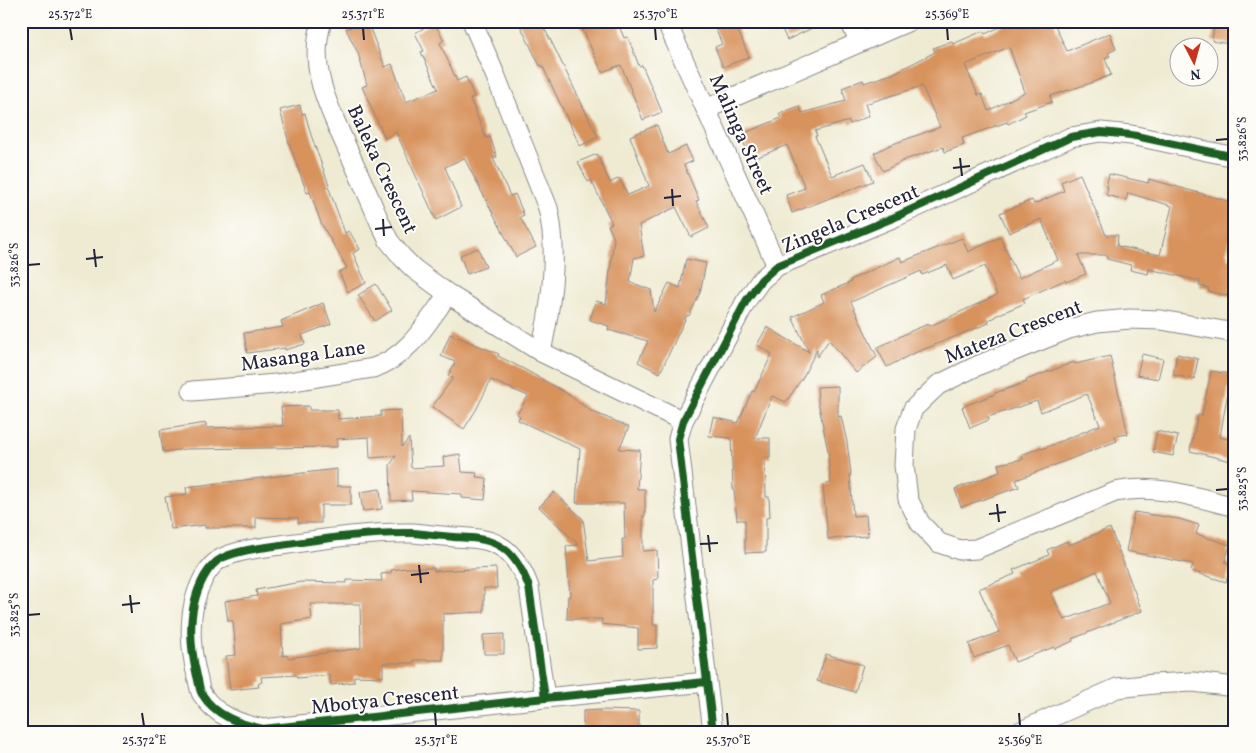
<svg xmlns="http://www.w3.org/2000/svg" width="1256" height="753" font-family="Vollkorn,serif">
	<style>
		.building { fill: #d8935d; fill-rule: evenodd }
		.lines { fill: none; stroke-linecap: round; stroke-linejoin: round }
		.minor-casing { stroke: #888687; stroke-width: 21 }
		.minor { stroke: #fff; stroke-width: 19 }
		.cycleway-casing { stroke: #fdfcf7; stroke-width: 11 }
		.cycleway { stroke: #1b5e20; stroke-width: 8 }
		.ticks { fill: none; stroke: #22223b; stroke-width: 2 }
		.labels { text-anchor: middle; stroke-width: 4; stroke-linejoin: round; paint-order: stroke }
		.street-label { font-size: 20px; fill: #22223b; stroke: #fdfcf7 }
		.neatline { fill: none; stroke: #22223b; stroke-width: 2 }
		.ticks-label { font-size: 12px; text-anchor: middle; fill: #22223b }
	</style>
	<rect width="100%" height="100%" fill="#fdfcf7"/>
	<filter id="ink" filterUnits="userSpaceOnUse"><feTurbulence type="fractalNoise" baseFrequency=".02" numOctaves="2"/><feDisplacementMap in="SourceGraphic" scale="10" xChannelSelector="R" yChannelSelector="G"/><feConvolveMatrix kernelMatrix="1 2 1 2 8 2 1 2 1" color-interpolation-filters="sRGB"/></filter>
	<filter id="wash" filterUnits="userSpaceOnUse"><feTurbulence type="fractalNoise" baseFrequency=".0096" numOctaves="4" result="noise"/><feDisplacementMap in="SourceGraphic" scale="20" xChannelSelector="R" yChannelSelector="G"/><feGaussianBlur stdDeviation="1.12" result="paint"/><feColorMatrix in="noise" values="0 0 0 0 0 0 0 0 0 0 0 0 0 0 0 0 0 1.4 0 .05"/><feComposite in="paint" operator="in"/></filter>
	<g filter="url(#wash)">
		<rect width="100%" height="100%" fill="#efebd3"/>
		<g id="blocks">
			<!-- building -->
			<g class="building">
				<path d="M364,21H367L385,67L392,64L406,102L438,89L421,52L424,51L415,33L434,22L444,40L440,43L457,81L466,77L474,97L470,99L486,138L490,137L497,157L493,158L510,196L515,194L524,215L520,217L536,247L516,257L464,158L445,167L461,207L436,220L396,132L385,138L362,87L367,85L358,53L346,29Z"/>
				<path d="M518,21H540L550,39L598,137L580,146L542,65L540,66Z"/>
				<path d="M579,21H617L624,38L628,37L639,66L642,65L662,112L643,120L621,65L602,72Z"/>
				<path d="M712,21H734L749,57L723,67L715,47L722,44Z"/>
				<path d="M778,21H827L787,40Z"/>
				<path d="M1013,21H1053L1067,51L1110,33L1116,49L1108,53L1110,56L1105,58L1111,75L1088,84L1050,96L1052,102L1024,112L1026,115L1008,124L1007,122L962,138L964,145L945,152L943,147L907,159L883,171L874,153L890,145L940,127L922,86L865,104L869,116L850,124L849,121L815,131L817,136H815L832,176L865,163L873,181L792,213L786,195L805,188L787,145L758,157L755,147L747,150L740,135L781,118L779,114L799,106L802,113L846,101L842,88L863,80L864,83L892,74L935,52L933,48L952,41L953,44L983,31L985,34ZM1009,47L1025,92L988,111L982,94L978,95L965,65Z"/>
				<path d="M1215,21L1235,23V45L1212,41Z"/>
				<path d="M300,105L302,114L305,113L311,135L329,185L328,186L345,233L349,231L360,249L353,253L366,283L348,292L339,272L347,268L321,223L310,192L307,193L289,143L280,110Z"/>
				<path d="M657,125L668,154L686,146L693,161L684,165L699,200L696,201L709,228L691,237L676,207L639,225L644,256L634,258L630,282L651,290L654,312L669,283L680,288L686,259L706,263L700,293L689,316L687,315L660,373L638,362L648,341L608,330L609,326L590,320L596,301L606,304L614,239L608,225L612,223L591,180L588,182L578,162L597,154L610,183L619,178L628,195L649,186L630,136Z"/>
				<path d="M1080,174L1106,235H1118L1117,246L1160,255L1172,206L1128,193L1126,200L1106,195L1108,187H1106L1109,174L1148,183L1149,179L1235,203V212L1230,231H1232L1226,254L1228,255V258L1235,260V298L1208,291L1209,288L1199,286L1200,281L1149,269L1148,274L1130,270L1131,265L1107,259V255H1078L1086,274L1066,282L1065,280L1023,299L1025,303L995,316V317L988,320L989,323L912,354L887,367L877,348L911,331L928,324L930,326L997,295L985,266L953,280L947,265L922,275L921,271L851,302L877,357L856,373L829,340L817,357V349L803,377L786,402L772,396L755,438H770V458H765L766,497H769L770,517L766,518V552L745,553V520H737L734,489H733L731,438L709,436L713,417L738,423L752,391L754,392L772,354L757,345L767,327L809,352L792,317L824,302L821,295L851,282L850,280L900,257L902,262L962,238L968,252L1000,237L1019,278L1058,260L1041,219L1009,233L1000,213L1032,200L1034,204L1064,191L1061,182Z"/>
				<path d="M478,248L486,267L467,274L460,255Z"/>
				<path d="M376,284L392,310L375,321L358,295Z"/>
				<path d="M323,303L331,324L302,335L305,344L285,350V348L247,353L244,333L283,327L281,321Z"/>
				<path d="M450,334L499,354L498,356L522,368L563,391L591,411L629,427L619,449L640,450L637,489H645V516H643V551L657,550L658,579L653,580V625H657V648L638,649V628L601,624L602,619H567L568,596H570L566,546L579,545L539,507L554,492L583,519L589,561L623,557L622,539H625L624,503H576L580,449L518,420L520,416L517,414L528,396L491,380L476,410L464,429L432,407L453,378L448,376L455,362L441,356Z"/>
				<path d="M1142,354L1163,359L1158,379L1137,375Z"/>
				<path d="M1177,354L1198,359L1194,379L1173,375Z"/>
				<path d="M1110,356L1128,434L1115,436L1117,441L1016,480L1019,487L961,507L955,489L1000,472L998,464L1023,459L1022,455L1041,447L1042,449L1100,425L1087,394L1041,412L1037,401L988,417L989,420L970,428L962,407L995,394V393L1027,382L1026,380L1074,362L1075,364Z"/>
				<path d="M1211,371L1231,374L1220,437L1235,441V462L1190,451L1198,415L1202,416Z"/>
				<path d="M838,386V417L841,416L847,442L851,474H850L853,516L866,515L868,536L828,539L823,485L831,483L828,456H829L818,401L817,387Z"/>
				<path d="M309,406V410H338V419L381,416V411L401,410L402,447L409,438L411,468L444,466L443,457L460,454L462,472L477,473L476,477L487,478L485,500L462,498V494L411,491L412,500L391,501L390,465L396,456L370,458L369,437L337,439V447L186,449L163,452L160,430L206,423V428L283,426L281,407Z"/>
				<path d="M1157,431L1178,436L1173,456L1153,452Z"/>
				<path d="M337,469V486H351V505H321V523H298V518L256,517V528H205V525L171,529L165,497L187,494L186,487Z"/>
				<path d="M380,489L382,509L363,511L360,492Z"/>
				<path d="M1134,512L1179,519L1199,525L1196,534L1230,545L1225,562L1231,565L1226,582L1191,571L1193,564L1126,551Z"/>
				<path d="M1110,528L1142,611L1072,639L1073,641L1055,649L1054,647L1015,662L1008,645L974,658L969,644L999,632L979,589L1015,574L1013,570L1049,555L1047,550L1067,541L1069,545ZM1097,571L1110,603L1064,620L1051,592Z"/>
				<path d="M406,568H434V571L496,568L497,588H484V612L443,614V660H414V663H383V677L354,676V682L331,685L329,675L297,678L296,675L261,677L262,682L258,684L259,687L230,690L226,656L236,655L233,621H228L225,601L257,596L256,590L301,582L347,583V580L382,581L381,574L391,573V570ZM310,604H360L361,648L288,658L287,655L283,656L281,624L312,619Z"/>
				<path d="M504,634V654H484L483,635Z"/>
				<path d="M826,654L863,665L855,692L817,681Z"/>
				<path d="M601,710L639,711V732H583V711Z"/>
			</g>
		</g>
	</g>
	<g filter="url(#ink)">
		<use href="#blocks" fill-opacity="0" stroke="#888687" stroke-width="1"/>
		<g class="lines">
			<!-- minor casing -->
			<g class="minor-casing">
				<g id="minor">
					<path d="M322,21C307,68 329,107 347,148C359,174 370,199 381,225L389,241L402,257L414,269L448,294L541,352L683,421"/>
					<path d="M472,21L496,77L548,208C559,255 551,305 541,352"/>
					<path d="M666,21L777,266"/>
					<path d="M850,21L859,42"/>
					<path d="M706,109L909,21"/>
					<path d="M1235,333L1161,320L1130,319L1097,322L1069,329L979,365L938,385L913,409L906,429L904,465L908,499L920,523L939,543L960,550L976,549L1115,492C1154,483 1196,497 1235,507"/>
					<path d="M192,391L276,384L373,368C408,357 427,323 448,294"/>
					<path d="M545,698L529,587C523,571 514,553 498,545C485,538 469,538 454,537C440,536 426,534 413,533C372,532 329,538 288,544C268,547 241,549 222,558C214,562 208,570 204,577C187,608 189,643 197,676C199,682 199,690 202,694C215,716 240,724 263,729L545,698L706,682"/>
					<path d="M713,732L678,439L683,421L746,301L761,280L777,266L895,217L1071,137L1101,132L1131,135L1235,157"/>
					<path d="M1019,732L1117,688L1154,684L1193,682L1235,687"/>
				</g>
			</g>
			<!-- minor -->
			<use href="#minor" class="minor"/>
			<!-- cycleway casing -->
			<g class="cycleway-casing">
				<g id="cycleway">
					<path d="M545,698L529,587C523,571 514,553 498,545C485,538 469,538 454,537C440,536 426,534 413,533C372,532 329,538 288,544C268,547 241,549 222,558C214,562 208,570 204,577C187,608 189,643 197,676C199,682 199,690 202,694C215,716 240,724 263,729L545,698L706,682"/>
					<path d="M713,732L678,439L683,421L746,301L761,280L777,266L895,217L1071,137L1101,132L1131,135L1235,157"/>
				</g>
			</g>
			<!-- cycleway -->
			<use href="#cycleway" class="cycleway"/>
		</g>
	</g>
	<!-- ticks -->
	<path class="ticks" d="M70,28L72,40M363,28L364,40M655,28L656,40M947,28L948,40M1216,140L1228,139M960,158L962,176M953,168L970,166M672,189L673,206M664,198L681,196M383,219L384,236M375,229L392,227M94,249L96,267M86,259L103,257M28,265L40,264M1216,490L1228,489M997,504L999,522M989,514L1006,512M708,535L710,552M700,544L718,543M419,565L421,583M411,575L429,573M130,595L132,613M122,605L140,603M28,615L40,614M142,713L144,726M435,713L436,726M727,713L728,726M1019,713L1020,726"/>
	<g class="labels">
		<!-- street labels -->
		<g class="street-label">
			<text transform="translate(742 134) rotate(66)" y="7">Malinga Street</text>
			<text transform="translate(383 169) rotate(65)" y="7">Baleka Crescent</text>
			<text transform="translate(850 218) rotate(-23)" y="7">Zingela Crescent</text>
			<text transform="translate(1013 331) rotate(-21)" y="7">Mateza Crescent</text>
			<text transform="translate(303 355) rotate(-8)" y="7">Masanga Lane</text>
			<text transform="translate(385 699) rotate(-6)" y="7">Mbotya Crescent</text>
		</g>
	</g>
	<!-- margin -->
	<rect width="1256" height="753" fill="none" stroke="#fdfcf7" stroke-width="55"/>
	<!-- north arrow -->
	<g transform="translate(1194 62) rotate(174)"><circle r="24" fill="#fdfcf7" stroke="#a5a5ac"/>
	<path d="M0-4L9 19L0 12L-9 19Z" fill="#c8321e"/>
	<text y="-8" font-size="14" font-weight="bold" text-anchor="middle" fill="#22223b">N</text>
	</g>
	<rect x="28" y="28" width="1200" height="698" class="neatline"/>
	<g class="ticks-label">
		<text x="70" y="18">25.372°E</text>
		<text x="363" y="18">25.371°E</text>
		<text x="655" y="18">25.370°E</text>
		<text x="947" y="18">25.369°E</text>
		<text transform="translate(1242 139) rotate(-90)" y="4">33.826°S</text>
		<text transform="translate(14 265) rotate(-90)" y="4">33.826°S</text>
		<text transform="translate(1242 489) rotate(-90)" y="4">33.825°S</text>
		<text transform="translate(14 615) rotate(-90)" y="4">33.825°S</text>
		<text x="144" y="744">25.372°E</text>
		<text x="436" y="744">25.371°E</text>
		<text x="728" y="744">25.370°E</text>
		<text x="1020" y="744">25.369°E</text>
	</g>
</svg>
